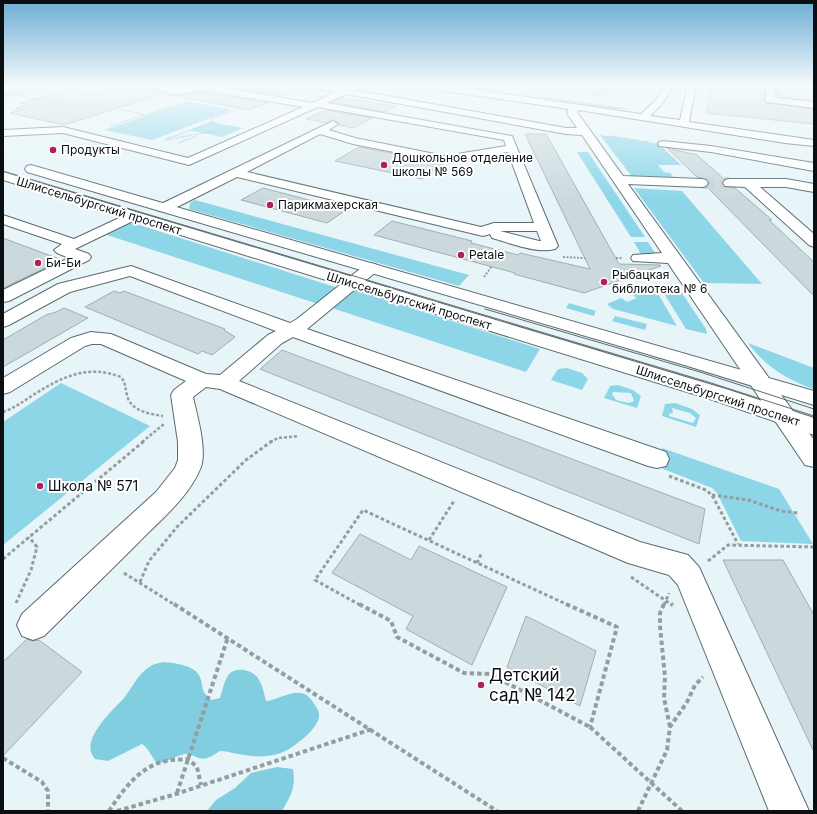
<svg xmlns="http://www.w3.org/2000/svg" width="817" height="814" font-family="Inter,sans-serif">
	<style>
		.green { fill: #8cd6e8; fill-rule: evenodd }
		.forest { fill: #80cee0 }
		.building { fill: #cbd9dd; stroke: #a0aeb1 }
		.lines { fill: none; stroke-linecap: round; stroke-linejoin: round }
		.minor-tunnel { stroke: #c6d2d6; stroke-width: 12; stroke-dasharray: 12 6; stroke-linecap: butt }
		.minor-casing { stroke: #5d6a6e; stroke-width: 2 }
		.major-casing { stroke: #5d6a6e; stroke-width: 2 }
		.path-far4 { stroke: #939ea1; stroke-width: 1; stroke-dasharray: 1.5 1; stroke-linecap: butt }
		.path-far3 { stroke: #939ea1; stroke-width: 2; stroke-dasharray: 2 1.5; stroke-linecap: butt }
		.path-far2 { stroke: #939ea1; stroke-width: 2.5; stroke-dasharray: 3 2; stroke-linecap: butt }
		.path-far1 { stroke: #939ea1; stroke-width: 3; stroke-dasharray: 3.5 2.5; stroke-linecap: butt }
		.path { stroke: #939ea1; stroke-width: 4; stroke-dasharray: 4.5 3; stroke-linecap: butt }
		.minor { fill: #fff; fill-rule: evenodd }
		.major { fill: #fff; fill-rule: evenodd }
		.tram { stroke: #61696b; stroke-width: 1 }
		.poi-dot { fill: #b02157; stroke: #fff; stroke-width: 1.5 }
		.labels { text-anchor: middle; stroke-width: 4; stroke-linejoin: round; paint-order: stroke }
		.far-poi-label { font-size: 12px; fill: #0b0f11; stroke: #fff; text-anchor: start }
		.far-street-label { font-size: 12px; fill: #0b0f11; stroke: #fff }
		.poi-label { font-size: 14px; fill: #0b0f11; stroke: #fff; text-anchor: start }
		.near-poi-label { font-size: 17px; fill: #0b0f11; stroke: #fff; text-anchor: start }
	</style>
	<rect width="100%" height="100%" fill="#e7f5f9"/>
	<!-- green -->
	<g class="green">
		<path d="M11,87L33,92L3,99V89Z"/>
		<path d="M188,101L232,110L152,140L105,130Z"/>
		<path d="M211,122L243,128L222,137L189,130Z"/>
		<path d="M600,135L659,144L681,165H658L664,172L670,173L674,178H633Z"/>
		<path d="M577,152H588L645,237H631Z"/>
		<path d="M634,188L682,191L762,284L704,283Z"/>
		<path d="M195,200L469,275L459,286L189,209L190,203Z"/>
		<path d="M133,223L338,288L318,304L101,233L120,224Z"/>
		<path d="M634,242H648L657,256H642Z"/>
		<path d="M649,287H654L677,326L613,309L607,304L621,298L627,302L637,298L631,294Z"/>
		<path d="M660,287H678L706,329L707,334L686,329Z"/>
		<path d="M354,290L540,349L526,372L329,307L346,292Z"/>
		<path d="M569,303L596,311L594,316L566,308Z"/>
		<path d="M615,316L647,324L645,330L612,321Z"/>
		<path d="M748,343L814,368V389C787,380 765,366 748,343Z"/>
		<path d="M567,368L582,373L588,379L582,390L551,380L558,369Z"/>
		<path d="M61,383L150,426L3,545V422Z"/>
		<path d="M618,385L633,390L641,396L637,408L604,398L610,386ZM613,392L631,393L634,401L629,403L616,400L612,394Z"/>
		<path d="M675,403L692,409L700,415L696,427L662,416L665,404ZM672,408L690,413L696,418L693,423L669,416V414L673,413Z"/>
		<path d="M662,448L779,489L813,544L741,541L717,493L712,488L663,469Z"/>
	</g>
	<!-- forest -->
	<g class="forest">
		<path d="M565,85H619C608,90 601,103 588,93L592,92L591,89L567,88Z"/>
		<path d="M545,97L626,108L629,109H614L542,98Z"/>
		<path d="M164,662C174,663 193,665 199,675C205,687 198,688 211,700L220,698C222,691 224,683 227,677C233,665 254,669 259,680C263,686 264,694 266,701C278,700 289,691 301,693C307,694 310,698 313,702C315,706 320,711 319,716C319,729 290,751 278,754C267,757 255,757 244,755C236,754 228,751 220,751C210,757 205,762 194,756C191,755 188,753 185,754C175,756 169,762 157,763C151,756 149,749 142,744L108,761L95,759C78,741 113,710 124,698C132,688 138,674 149,667C153,664 159,663 164,662Z"/>
		<path d="M277,767L293,769C296,788 291,795 282,811H207L216,800L235,788L251,773Z"/>
	</g>
	<!-- building -->
	<g class="building">
		<path d="M104,85H141L165,93L64,125L10,113L23,109L16,108L27,104L20,103L71,89L103,95Z"/>
		<path d="M219,85H268L297,90L282,96Z"/>
		<path d="M713,85H766L764,100L766,103L814,109V124L706,113Z"/>
		<path d="M777,85H814V100L777,97Z"/>
		<path d="M201,92L267,103L249,110L165,94L182,96Z"/>
		<path d="M342,98L396,106L385,112L332,102Z"/>
		<path d="M326,110L372,118L353,128L339,125V123L334,120L326,123L306,119Z"/>
		<path d="M525,134H546L619,264L660,265L661,266L584,293L514,274L515,273L374,235L392,221L472,241L471,243L518,255L520,253L590,269Z"/>
		<path d="M359,147L443,163L422,179L335,161Z"/>
		<path d="M667,148L697,155L724,179L722,182L724,187L735,188L772,220H769L814,262V296L707,187L709,184L707,179L697,177Z"/>
		<path d="M263,188L290,195L346,210L327,223L241,200Z"/>
		<path d="M3,238L62,260L3,288Z"/>
		<path d="M114,291L120,293L124,291L225,329L224,330L235,337L212,355L202,351L198,354L85,307Z"/>
		<path d="M64,308L88,318L3,367V340L46,315L56,312Z"/>
		<path d="M282,350L705,509L699,544L260,369Z"/>
		<path d="M360,534L411,560L419,546L507,587L472,665L406,629L413,616L332,573Z"/>
		<path d="M723,560H783L814,615V752Z"/>
		<path d="M526,616L596,651L580,706L507,667Z"/>
		<path d="M27,639L32,641L39,640L82,672L3,756V662Z"/>
	</g>
	<g class="lines">
		<!-- minor-tunnel -->
		<path class="minor-tunnel" d="M702,183H729"/>
		<!-- minor casing -->
		<g class="minor-casing">
			<g id="minor">
				<path d="M142,85H160L173,88L207,85L312,103L336,92L305,85H326L344,89L351,85H363L354,90L566,128H577L568,115L567,111L569,109L424,88L420,85H445L641,114L656,100L665,85H674L662,104L650,116L680,120L688,85H696L689,122L814,140V146L785,143L579,110L577,112L623,176L702,179L706,180L708,183L706,186L702,187L628,184L814,440V467L805,465L668,263L633,261L631,258L633,255L662,253L582,135L566,134L346,94L327,103L512,136L558,246L555,249C535,254 511,243 492,238L490,234L483,236L237,177L169,211H159L157,208L159,205L333,121L338,124L329,130L355,138L445,156L506,146L504,140L318,107L189,165L63,133L3,136V130L63,127L188,158L303,107L201,90L182,94H173ZM320,134L353,144L445,162L508,152L534,223H494L481,227L247,172ZM500,231H537L541,241H539Z"/>
				<path d="M768,85H776L775,98L814,102V108L767,102L765,100Z"/>
				<path d="M663,141L711,146L814,163V171L711,152L659,146L658,144L659,142Z"/>
				<path d="M729,179H786L814,184V192L786,187H760L814,234V247L809,245L745,187L725,186L723,183L725,180Z"/>
				<path d="M132,212L137,213L139,216L137,219L75,249L89,254L91,257L89,260L9,301L3,302V290L69,258L57,253L54,250L62,244L3,224V215L74,239Z"/>
				<path d="M371,263L377,265L379,268L377,271L307,329L666,452L669,459L666,466L657,468L648,466L293,337L282,343L239,381L640,542L688,555L699,567L809,811H769L678,585L669,575L628,563L220,389L206,387L193,397C197,415 207,449 201,467C189,498 158,522 135,546C105,576 74,606 44,636L33,640L22,636L17,625L22,614L156,492L175,468L178,460V442L171,395L174,390L186,381L101,344H92L85,346L10,392L3,394V378L71,338L91,332L111,334L206,374L220,375L268,335L276,331L130,276L70,292L9,325L3,327V314L58,284L131,266L290,323L297,319L365,265Z"/>
			</g>
		</g>
		<!-- major casing -->
		<g class="major-casing">
			<g id="major">
				<path d="M31,165L814,391V405L681,364L27,172L25,169L27,166Z"/>
				<path d="M3,172L729,390L814,418V435L713,400L3,180Z"/>
			</g>
		</g>
		<!-- path-far4 -->
		<g class="path-far4">
			<path d="M111,85L134,92"/>
			<path d="M56,88L61,85"/>
			<path d="M551,89L555,85"/>
			<path d="M112,92L132,87"/>
			<path d="M3,96L14,94L33,98"/>
			<path d="M35,98L72,106"/>
			<path d="M123,110L146,115"/>
			<path d="M111,126L171,106"/>
			<path d="M221,130L211,119L236,110L235,108"/>
			<path d="M609,136L649,142"/>
			<path d="M166,139L214,122"/>
			<path d="M166,140L220,130"/>
			<path d="M178,143L197,136"/>
		</g>
		<!-- path-far3 -->
		<g class="path-far3">
			<path d="M563,257L585,258"/>
			<path d="M616,258H623"/>
			<path d="M484,277L492,266"/>
		</g>
		<!-- path-far2 -->
		<g class="path-far2">
			<path d="M3,412C14,408 23,402 33,395C62,377 87,364 121,377C126,383 125,388 127,395C130,411 150,414 163,416"/>
			<path d="M142,442L164,424"/>
			<path d="M270,442L278,438L299,436"/>
		</g>
		<!-- path-far1 -->
		<g class="path-far1">
			<path d="M669,476L706,490L712,495L738,544"/>
			<path d="M712,495L748,500L781,511L798,513"/>
			<path d="M429,540L454,501"/>
			<path d="M3,559L144,441"/>
			<path d="M708,561L728,545L814,547"/>
			<path d="M477,563L482,552"/>
			<path d="M124,573L175,605"/>
			<path d="M631,577L672,605"/>
			<path d="M140,582L149,561L177,527L246,460L272,441"/>
			<path d="M16,603L31,570L37,547L29,537"/>
			<path d="M360,605L315,580L363,510L568,605"/>
			<path d="M664,605L669,593"/>
		</g>
		<!-- path -->
		<g class="path">
			<path d="M174,604L497,811"/>
			<path d="M359,604L391,621L397,637L464,673L490,674L590,727"/>
			<path d="M566,604L617,627L590,727"/>
			<path d="M664,604L660,613V626L665,677L664,698L670,727"/>
			<path d="M671,604L673,605"/>
			<path d="M590,727L682,811"/>
			<path d="M3,758L42,782L48,791V811"/>
			<path d="M177,793L228,637"/>
			<path d="M109,811C123,790 140,766 166,761C173,759 181,760 188,759L197,767L201,785"/>
			<path d="M117,811L176,794L372,729"/>
			<path d="M638,811L667,750L670,727L687,702L695,685L703,677"/>
		</g>
		<!-- minor -->
		<use href="#minor" class="minor"/>
		<!-- major -->
		<use href="#major" class="major"/>
		<!-- tram -->
		<g class="tram">
			<path d="M3,171L708,382L814,416"/>
			<path d="M485,309L700,372L814,409"/>
		</g>
	</g>
	<!-- sky -->
	<linearGradient id="sky" x2="0" y2="1"><stop stop-color="#6dadd4"/><stop offset="0.43" stop-color="#f4fafc"/><stop offset="1" stop-color="#f4fafc" stop-opacity="0"/></linearGradient>
	<rect width="817" height="199" fill="url(#sky)"/>
	<!-- markers -->
	<g class="poi-dot">
		<circle cx="53" cy="150" r="4"/>
		<circle cx="384" cy="165" r="4"/>
		<circle cx="270" cy="205" r="4"/>
		<circle cx="461" cy="255" r="4"/>
		<circle cx="38" cy="263" r="4"/>
		<circle cx="604" cy="282" r="4"/>
		<circle cx="40" cy="486" r="4"/>
		<circle cx="481" cy="685" r="4"/>
	</g>
	<g class="labels">
		<!-- far-poi labels -->
		<g class="far-poi-label">
			<text x="61" y="154">Продукты</text>
			<text x="392" y="162">Дошкольное отделение<tspan x="392" dy="14">школы № 569</tspan></text>
			<text x="278" y="209">Парикмахерская</text>
			<text x="469" y="259">Petale</text>
			<text x="46" y="267">Би-Би</text>
			<text x="612" y="279">Рыбацкая<tspan x="612" dy="14">библиотека № 6</tspan></text>
		</g>
		<!-- far-street labels -->
		<g class="far-street-label">
			<text transform="translate(99 206) rotate(17)" y="4">Шлиссельбургский проспект</text>
			<text transform="translate(409 301) rotate(17)" y="4">Шлиссельбургский проспект</text>
			<text transform="translate(718 396) rotate(18)" y="4">Шлиссельбургский проспект</text>
		</g>
		<!-- poi labels -->
		<g class="poi-label">
			<text x="48" y="491">Школа № 571</text>
		</g>
		<!-- near-poi labels -->
		<g class="near-poi-label">
			<text x="489" y="681">Детский<tspan x="489" dy="20">сад № 142</tspan></text>
		</g>
	</g>
	<!-- border -->
	<rect width="817" height="814" fill="none" stroke="#0b0f11" stroke-width="8"/>
</svg>
